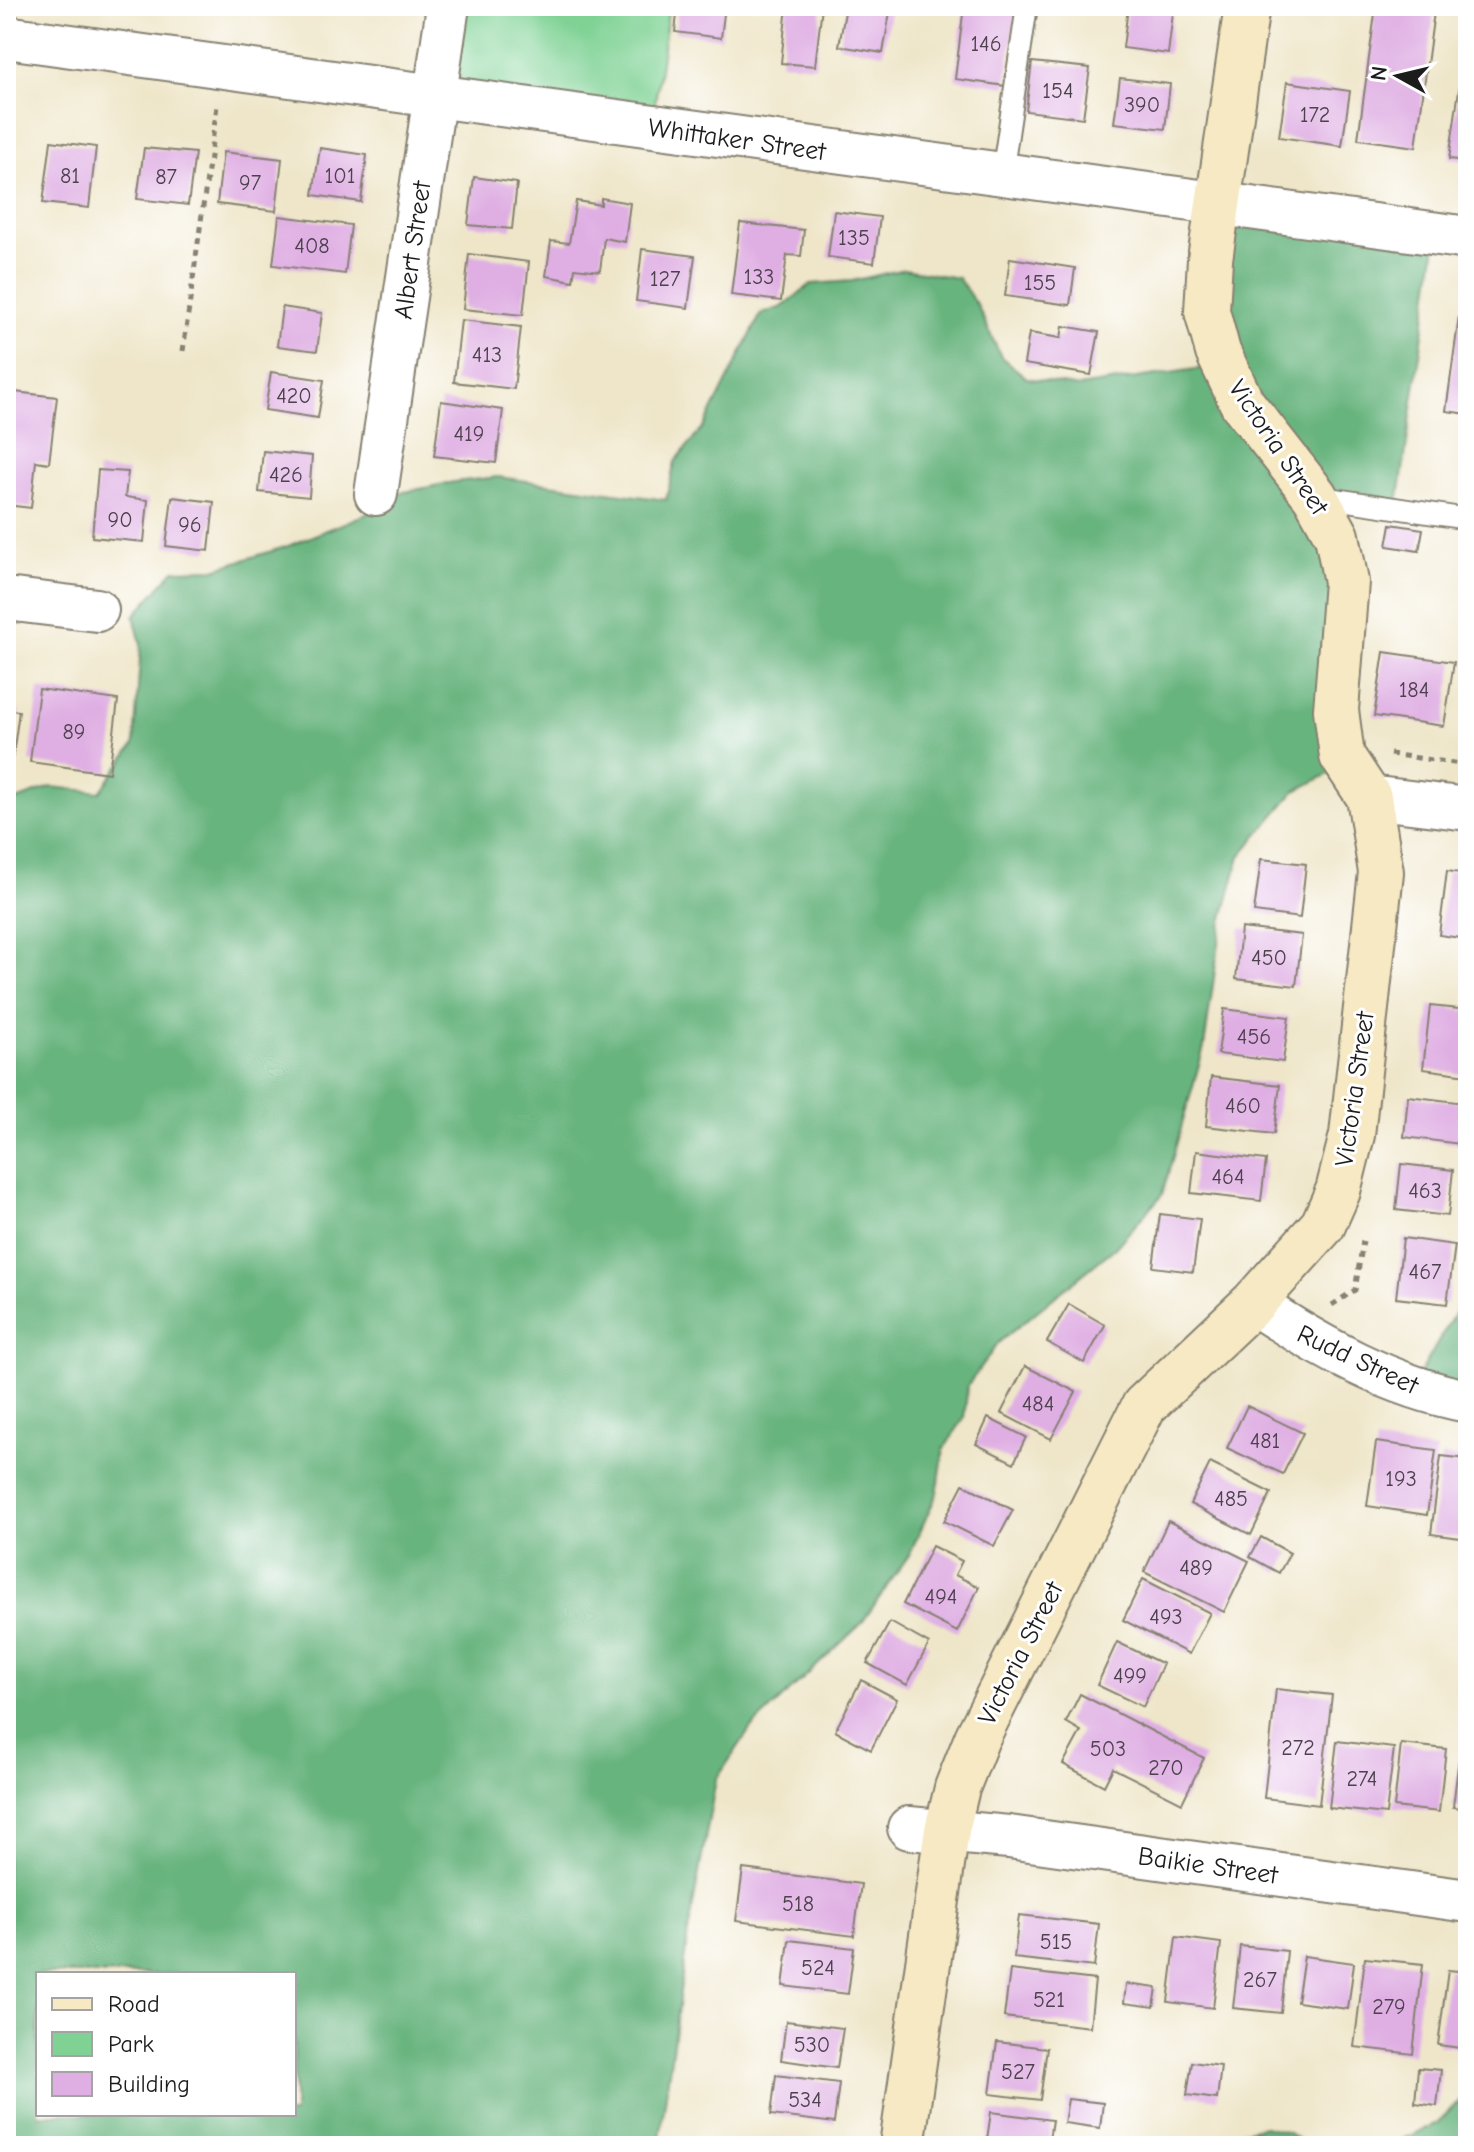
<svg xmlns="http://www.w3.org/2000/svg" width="1474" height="2152" font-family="'Comic Neue',sans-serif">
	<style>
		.green { fill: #7fd294; stroke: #4e7758; stroke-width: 2 }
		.forest { fill: #67b47e; stroke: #42684d; stroke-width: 2; fill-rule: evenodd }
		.building { fill: #dfafe3 }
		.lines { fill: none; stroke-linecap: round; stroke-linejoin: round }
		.lane-casing { stroke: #868172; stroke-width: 24 }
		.street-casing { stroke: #868172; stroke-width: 46 }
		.secondary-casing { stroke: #868172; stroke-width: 48 }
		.path { stroke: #868172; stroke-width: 5; stroke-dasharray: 6 6; stroke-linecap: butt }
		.lane { stroke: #fff; stroke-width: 20 }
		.street { stroke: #fff; stroke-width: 42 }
		.secondary { stroke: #f6e9c3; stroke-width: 44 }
		.labels { text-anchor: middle; stroke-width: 6; stroke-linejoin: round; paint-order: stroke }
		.number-label { font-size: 22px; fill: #4d414e }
		.street-label { font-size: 26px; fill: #1c1c1c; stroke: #fff }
	</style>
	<rect width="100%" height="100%" fill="#fff"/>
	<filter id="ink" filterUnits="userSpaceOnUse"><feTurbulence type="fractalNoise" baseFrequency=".0125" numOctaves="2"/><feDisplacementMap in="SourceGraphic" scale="16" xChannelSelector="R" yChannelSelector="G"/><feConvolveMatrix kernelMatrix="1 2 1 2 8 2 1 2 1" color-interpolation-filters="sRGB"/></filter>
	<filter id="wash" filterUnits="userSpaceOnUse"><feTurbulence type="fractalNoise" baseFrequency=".006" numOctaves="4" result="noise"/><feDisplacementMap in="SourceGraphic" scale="32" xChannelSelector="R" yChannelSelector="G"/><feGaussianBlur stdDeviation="1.8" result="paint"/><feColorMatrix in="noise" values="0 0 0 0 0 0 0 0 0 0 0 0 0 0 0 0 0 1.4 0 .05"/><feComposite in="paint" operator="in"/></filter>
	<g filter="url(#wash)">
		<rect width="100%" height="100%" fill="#efe6c9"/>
		<!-- green -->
		<path class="green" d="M450,6H669L652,124L437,95Z"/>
		<!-- forest -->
		<g class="forest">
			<path d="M1214,210L1437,238L1397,511L1313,499L1335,538L1346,765L1294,792L1240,856L1222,922L1204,1047L1162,1195L1115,1248L998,1343L968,1385L964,1418L944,1449L937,1494L909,1555L861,1624L751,1728L716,1780L688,1933L659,2146H6V804L51,787L100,792L134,745L141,644L134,616L174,570L214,569L288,546L366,514L395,494L454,482L498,477L666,500L675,462L705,425L761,314L782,307L811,284L852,281L904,269L958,278L977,305L1001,357L1027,378L1078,387L1203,368ZM38,1974H294V2114H38Z"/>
			<path d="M1468,1290V1407L1410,1391Z"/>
			<path d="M1468,2092V2146H1388L1439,2122Z"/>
			<path d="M1264,2126L1289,2133L1307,2146H1179Z"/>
		</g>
		<g id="blocks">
			<!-- building -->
			<g class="building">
				<path d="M242,6H289L288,14Z"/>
				<path d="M678,6H725L721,38L675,32Z"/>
				<path d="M787,6H822L815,66L781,63Z"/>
				<path d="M846,6H891L883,53L839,46Z"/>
				<path d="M964,6H1016L1006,86L955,79Z"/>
				<path d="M1376,6L1434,12L1416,147L1358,139Z"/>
				<path d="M1128,7L1173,13L1168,54L1123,48Z"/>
				<path d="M1465,48L1468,49V161L1449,159Z"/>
				<path d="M1032,62L1090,68L1083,118L1026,111Z"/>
				<path d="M1120,78L1170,84L1165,129L1114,123Z"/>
				<path d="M1287,82L1350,91L1342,146L1279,137Z"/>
				<path d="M51,141L96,147L89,208L43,203Z"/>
				<path d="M144,148L195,153L188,205L137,199Z"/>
				<path d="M320,148L367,155L361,202L313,195Z"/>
				<path d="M223,152L282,159L276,211L217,204Z"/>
				<path d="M474,177L517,183L512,229L468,225Z"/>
				<path d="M601,198L630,203L625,242L604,238L600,271L575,268L573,281L546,276L551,241L569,243L576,201L601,205Z"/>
				<path d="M834,211L880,217L874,263L828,257Z"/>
				<path d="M279,216L351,225L345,274L273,265Z"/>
				<path d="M740,223L804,230L801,256L787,255L781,301L731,295Z"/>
				<path d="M642,249L695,256L688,308L636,301Z"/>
				<path d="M469,254L529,262L523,315L463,309Z"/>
				<path d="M1010,258L1075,268L1070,305L1005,296Z"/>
				<path d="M282,307L322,313L317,351L277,346Z"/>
				<path d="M1460,309L1468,310V414L1446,411Z"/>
				<path d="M461,320L521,327L514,389L454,382Z"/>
				<path d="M1063,326L1099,332L1091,375L1024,364L1029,333L1061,338Z"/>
				<path d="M271,372L324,380L318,418L265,410Z"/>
				<path d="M6,391L57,397L49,463L36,461L31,508L6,505Z"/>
				<path d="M441,401L503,410L496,463L434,456Z"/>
				<path d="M263,451L312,456L309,497L259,492Z"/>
				<path d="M98,470L128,472L125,497L148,500L144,542L92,537Z"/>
				<path d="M172,497L214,502L209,551L166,546Z"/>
				<path d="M1391,524L1423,529L1419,551L1387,546Z"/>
				<path d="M1384,652L1454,662L1444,726L1374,716Z"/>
				<path d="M39,689L118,700L109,773L30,762Z"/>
				<path d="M6,709L19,711L13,756L6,755Z"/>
				<path d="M1261,859L1306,864L1300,918L1254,912Z"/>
				<path d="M1447,871L1468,874V939L1439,935Z"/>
				<path d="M1241,928L1302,935L1296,986L1236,979Z"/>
				<path d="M1430,1006L1468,1010V1075L1423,1069Z"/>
				<path d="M1224,1009L1289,1017L1283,1062L1218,1054Z"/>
				<path d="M1211,1077L1280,1085L1274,1134L1206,1126Z"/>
				<path d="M1408,1096L1465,1103L1460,1144L1404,1137Z"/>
				<path d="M1196,1151L1266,1160L1261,1201L1191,1193Z"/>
				<path d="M1401,1164L1453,1170L1448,1216L1396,1210Z"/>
				<path d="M1160,1214L1200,1219L1193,1272L1153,1267Z"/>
				<path d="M1403,1238L1455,1245L1447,1304L1396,1298Z"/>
				<path d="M1069,1304L1105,1325L1084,1363L1047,1342Z"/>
				<path d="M1025,1366L1076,1392L1051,1439L1001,1413Z"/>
				<path d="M1247,1406L1303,1433L1283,1474L1227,1448Z"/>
				<path d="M988,1418L1026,1437L1014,1463L976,1444Z"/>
				<path d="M1376,1442L1436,1450L1427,1515L1367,1506Z"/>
				<path d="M1441,1456L1468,1459V1539L1431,1534Z"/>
				<path d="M1210,1463L1271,1493L1251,1535L1190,1504Z"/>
				<path d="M963,1484L1013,1510L994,1546L944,1521Z"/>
				<path d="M1168,1521L1249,1561L1224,1612L1144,1572Z"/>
				<path d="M1261,1537L1290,1553L1279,1573L1250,1557Z"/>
				<path d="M932,1546L962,1561L955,1575L979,1587L957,1632L903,1604Z"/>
				<path d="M1143,1579L1210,1613L1189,1654L1123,1620Z"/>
				<path d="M890,1622L929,1644L907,1685L867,1663Z"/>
				<path d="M1117,1642L1163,1664L1143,1707L1097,1685Z"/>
				<path d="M861,1680L897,1699L871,1750L835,1731Z"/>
				<path d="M1276,1689L1332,1695L1319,1805L1264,1798Z"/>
				<path d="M1080,1694L1204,1758L1182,1803L1113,1768L1104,1786L1063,1764L1081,1731L1066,1722Z"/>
				<path d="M1462,1733L1468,1734V1809L1453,1807Z"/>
				<path d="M1337,1741L1394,1748L1386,1814L1329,1808Z"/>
				<path d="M1401,1744L1446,1749L1439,1812L1394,1807Z"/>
				<path d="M743,1869L861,1884L854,1936L736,1921Z"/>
				<path d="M1019,1915L1099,1924L1094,1967L1014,1958Z"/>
				<path d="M1176,1937L1221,1943L1213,2008L1168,2002Z"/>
				<path d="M789,1940L854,1948L848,1994L783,1986Z"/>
				<path d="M1240,1946L1287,1951L1281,2013L1233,2008Z"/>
				<path d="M1304,1956L1354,1963L1348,2009L1297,2002Z"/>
				<path d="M1365,1958L1423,1964L1413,2054L1354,2047Z"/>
				<path d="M1010,1970L1095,1980L1090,2027L1004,2017Z"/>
				<path d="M1448,1970L1468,1972V2049L1438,2045Z"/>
				<path d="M1126,1984L1157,1988L1154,2007L1124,2003Z"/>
				<path d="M786,2021L843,2028L837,2068L781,2060Z"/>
				<path d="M997,2042L1047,2048L1040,2100L990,2094Z"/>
				<path d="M1192,2062L1221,2066L1217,2099L1187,2095Z"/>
				<path d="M1418,2068L1441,2070L1437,2106L1415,2103Z"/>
				<path d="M776,2075L839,2083L834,2123L771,2115Z"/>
				<path d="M1068,2099L1103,2103L1100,2128L1064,2123Z"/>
				<path d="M991,2112L1052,2120L1048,2146H986Z"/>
				<path d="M740,2141L765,2144V2146H739Z"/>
			</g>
		</g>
	</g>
	<g filter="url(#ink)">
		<use href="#blocks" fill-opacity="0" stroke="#868172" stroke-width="2"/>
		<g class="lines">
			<!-- lane casing -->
			<g class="lane-casing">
				<g id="lane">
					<path d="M1002,175L1027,6"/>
					<path d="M1315,496L1468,519"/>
				</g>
			</g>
			<!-- street casing -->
			<g class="street-casing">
				<g id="street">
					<path d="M6,37L1468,238"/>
					<path d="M376,494L448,6"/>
					<path d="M6,599L97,610"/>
					<path d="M1369,797L1468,809"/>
					<path d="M1253,1303C1318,1346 1391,1387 1468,1401"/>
					<path d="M909,1828L1009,1837L1468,1901"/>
				</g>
			</g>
			<!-- secondary casing -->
			<g class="secondary-casing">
				<path id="secondary" d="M902,2146L947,1830L957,1788L977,1738L1144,1406L1253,1303L1323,1225L1338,1191L1352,1135L1381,872L1369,797L1342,756L1336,710L1346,582L1337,536L1315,496L1242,403L1218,352L1207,311L1210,259L1247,6"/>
			</g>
			<!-- path -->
			<g class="path">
				<path d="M183,351L217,106"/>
				<path d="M1390,754L1468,765"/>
				<path d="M1332,1305L1355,1290L1363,1241"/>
			</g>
			<!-- lane -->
			<use href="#lane" class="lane"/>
			<!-- street -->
			<use href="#street" class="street"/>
			<!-- secondary -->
			<use href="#secondary" class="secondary"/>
		</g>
	</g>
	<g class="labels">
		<!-- number labels -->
		<g class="number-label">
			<text x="986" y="51">146</text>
			<text x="1058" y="98">154</text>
			<text x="1142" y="112">390</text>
			<text x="1315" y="122">172</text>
			<text x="70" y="183">81</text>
			<text x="340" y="183">101</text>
			<text x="166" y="184">87</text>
			<text x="250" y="190">97</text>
			<text x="854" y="245">135</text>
			<text x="312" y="253">408</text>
			<text x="759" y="284">133</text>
			<text x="665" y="286">127</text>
			<text x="1040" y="290">155</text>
			<text x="487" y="362">413</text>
			<text x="294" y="403">420</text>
			<text x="469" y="441">419</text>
			<text x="286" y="482">426</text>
			<text x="120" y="527">90</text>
			<text x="190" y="532">96</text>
			<text x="1414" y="697">184</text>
			<text x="74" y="739">89</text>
			<text x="1269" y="965">450</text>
			<text x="1254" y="1044">456</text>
			<text x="1243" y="1113">460</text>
			<text x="1228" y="1184">464</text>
			<text x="1425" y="1198">463</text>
			<text x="1425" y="1279">467</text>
			<text x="1038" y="1411">484</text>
			<text x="1265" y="1448">481</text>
			<text x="1401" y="1486">193</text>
			<text x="1231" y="1506">485</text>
			<text x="1196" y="1575">489</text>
			<text x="941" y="1604">494</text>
			<text x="1166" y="1624">493</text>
			<text x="1130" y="1683">499</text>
			<text x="1298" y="1755">272</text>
			<text x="1108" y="1756">503</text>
			<text x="1166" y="1775">270</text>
			<text x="1362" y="1786">274</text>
			<text x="798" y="1911">518</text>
			<text x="1056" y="1949">515</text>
			<text x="818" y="1975">524</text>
			<text x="1260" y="1987">267</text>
			<text x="1049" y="2007">521</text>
			<text x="1389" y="2014">279</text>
			<text x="812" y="2052">530</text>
			<text x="1018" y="2079">527</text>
			<text x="805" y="2107">534</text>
		</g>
		<!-- street labels -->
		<g class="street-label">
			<text transform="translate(737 139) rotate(8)" y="9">Whittaker Street</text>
			<text transform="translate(412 250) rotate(-82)" y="9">Albert Street</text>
			<text transform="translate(1279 447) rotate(56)" y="9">Victoria Street</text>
			<text transform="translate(1354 1089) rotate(-82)" y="9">Victoria Street</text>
			<text transform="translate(1358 1359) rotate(25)" y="9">Rudd Street</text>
			<text transform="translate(1020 1653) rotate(-63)" y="9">Victoria Street</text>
			<text transform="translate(1208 1865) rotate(8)" y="9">Baikie Street</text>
		</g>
	</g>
	<!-- margin -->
	<rect width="1474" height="2152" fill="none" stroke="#fff" stroke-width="32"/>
	<!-- legend -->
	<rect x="36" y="1972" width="260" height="144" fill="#ffffff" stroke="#a4a4a4" stroke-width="2"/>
	<rect x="52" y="1998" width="40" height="12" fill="#f6e9c3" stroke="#a4a4a4" stroke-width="2"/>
	<text x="108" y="2012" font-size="24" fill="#1c1c1c">Road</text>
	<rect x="52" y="2032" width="40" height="24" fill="#7fd294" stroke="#a4a4a4" stroke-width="2"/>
	<text x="108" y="2052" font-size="24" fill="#1c1c1c">Park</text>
	<rect x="52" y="2072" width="40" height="24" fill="#dfafe3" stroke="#a4a4a4" stroke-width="2"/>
	<text x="108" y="2092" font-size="24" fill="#1c1c1c">Building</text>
	<!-- north arrow -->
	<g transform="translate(1398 76) rotate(278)" stroke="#ffffff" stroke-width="6" paint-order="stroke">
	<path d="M0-6L14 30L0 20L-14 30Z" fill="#1c1c1c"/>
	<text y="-12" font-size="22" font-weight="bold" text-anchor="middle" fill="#1c1c1c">N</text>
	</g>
</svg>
